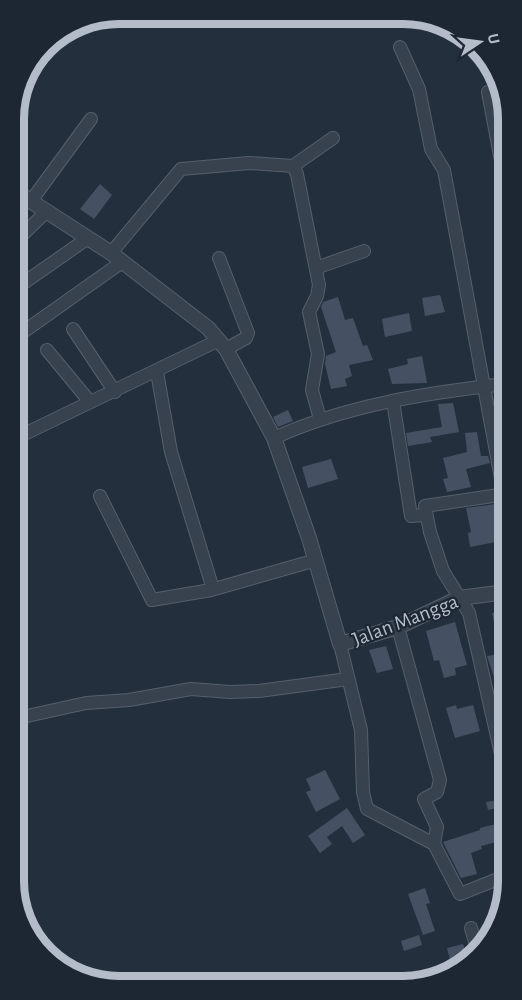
<svg xmlns="http://www.w3.org/2000/svg" width="522" height="1000" font-family="'Alegreya Sans',sans-serif">
	<style>
		.building { fill: #455162 }
		.lines { fill: none; stroke-linecap: round; stroke-linejoin: round }
		.minor-casing { stroke: #565f6c; stroke-width: 14 }
		.tertiary-casing { stroke: #565f6c; stroke-width: 16 }
		.minor { stroke: #38414e; stroke-width: 12 }
		.tertiary { stroke: #38414e; stroke-width: 14 }
		.labels { text-anchor: middle; stroke-width: 4.5; stroke-linejoin: round; paint-order: stroke }
		.street-label { font-size: 21px; fill: #b4bcc9; stroke: #1d2633 }
		.rim { fill: none; stroke: #b4bcc9; stroke-width: 8 }
	</style>
	<rect width="100%" height="100%" fill="#242f3e"/>
	<!-- building -->
	<g class="building">
		<path d="M100,184L112,195L94,219L80,209Z"/>
		<path d="M440,295L445,312L425,316L422,298Z"/>
		<path d="M338,297L345,320L353,318L363,346L367,345L373,360L349,365L352,376L345,379L347,386L331,389L325,364L326,356L336,352L321,307L323,302Z"/>
		<path d="M409,313L412,331L385,337L382,319Z"/>
		<path d="M422,356L427,383L392,384L388,369L408,364L407,359Z"/>
		<path d="M453,403L459,432L430,437L432,442L408,446L406,433L442,427L438,404Z"/>
		<path d="M288,410L293,421L278,427L273,417Z"/>
		<path d="M477,432L481,456H488L490,463L466,469L471,487L447,492L443,479L448,478L443,458L467,452L465,433Z"/>
		<path d="M331,459L338,479L308,488L302,467Z"/>
		<path d="M503,503L506,545L497,546L496,542L470,547L468,533L471,532L466,508Z"/>
		<path d="M506,610L507,636L497,638L492,613Z"/>
		<path d="M455,622L467,665L455,668L456,675L444,678L439,660L434,661L426,631Z"/>
		<path d="M386,646L393,669L377,673L369,650Z"/>
		<path d="M499,654L507,697L497,699L494,687H497L487,656Z"/>
		<path d="M456,705L457,709L473,705L480,731L455,738L446,708Z"/>
		<path d="M325,770L340,799L316,812L306,792L311,790L306,779Z"/>
		<path d="M499,800L500,807L488,810L486,802Z"/>
		<path d="M347,808L365,835L353,843L342,826L327,837L332,844L320,853L308,836Z"/>
		<path d="M504,822L508,839L481,846L482,849L471,853L477,874L461,878L443,842L480,830V828Z"/>
		<path d="M425,888L430,903L426,904L435,931L423,935L408,894Z"/>
		<path d="M419,935L422,945L404,951L401,941Z"/>
		<path d="M463,944L467,955L450,960L447,948Z"/>
		<path d="M447,961L451,971L437,981H404Z"/>
	</g>
	<g class="lines">
		<!-- minor casing -->
		<g class="minor-casing">
			<g id="minor">
				<path d="M400,47L419,89L431,149L444,170L504,495"/>
				<path d="M488,92L504,177"/>
				<path d="M293,166L333,138"/>
				<path d="M31,201L91,119"/>
				<path d="M15,242L47,211"/>
				<path d="M111,253L181,169L249,163L293,166L297,174L319,285L317,296L309,312L318,354L312,390L320,419"/>
				<path d="M219,258L248,333L246,338L226,349"/>
				<path d="M316,268L364,251"/>
				<path d="M15,289L88,238"/>
				<path d="M73,329L115,392"/>
				<path d="M16,337L122,262"/>
				<path d="M47,350L90,402"/>
				<path d="M157,372L171,452L213,589"/>
				<path d="M393,401L411,516L425,515"/>
				<path d="M16,438L219,340"/>
				<path d="M274,438C347,405 426,393 505,384"/>
				<path d="M506,494L425,506L430,532L443,571L469,613L508,785"/>
				<path d="M100,496L152,600L211,590L316,560"/>
				<path d="M398,627L440,780L437,792L424,799L437,827L434,844"/>
				<path d="M340,644L361,730L363,792L367,809L434,844L460,894L508,875"/>
				<path d="M18,718L86,703L129,700L191,689L230,692L259,691L348,679"/>
				<path d="M471,928L478,952"/>
			</g>
		</g>
		<!-- tertiary casing -->
		<g class="tertiary-casing">
			<path id="tertiary" d="M15,191L111,253L208,328L226,349L274,438L309,538L340,644L398,627L459,598L506,592"/>
		</g>
		<!-- minor -->
		<use href="#minor" class="minor"/>
		<!-- tertiary -->
		<use href="#tertiary" class="tertiary"/>
	</g>
	<g class="labels">
		<!-- street labels -->
		<g class="street-label">
			<text transform="translate(405 620) rotate(-21)" y="7">Jalan Mangga</text>
		</g>
	</g>
	<!-- crop -->
	<path d="M0 0H522V1000H0ZM119 24H403A95 95 0 0 1 498 119V881A95 95 0 0 1 403 976H119A95 95 0 0 1 24 881V119A95 95 0 0 1 119 24Z" fill="#1d2633" fill-rule="evenodd"/>
	<path class="rim" d="M119 24H403A95 95 0 0 1 498 119V881A95 95 0 0 1 403 976H119A95 95 0 0 1 24 881V119A95 95 0 0 1 119 24Z"/>
	<!-- north arrow -->
	<g transform="translate(480 42) rotate(77)" stroke="#1d2633" stroke-width="4.5" paint-order="stroke">
	<path d="M0-4.5L10 22L0 15L-10 22Z" fill="#b4bcc9"/>
	<text y="-9" font-size="16" font-weight="bold" text-anchor="middle" fill="#b4bcc9">U</text>
	</g>
</svg>
